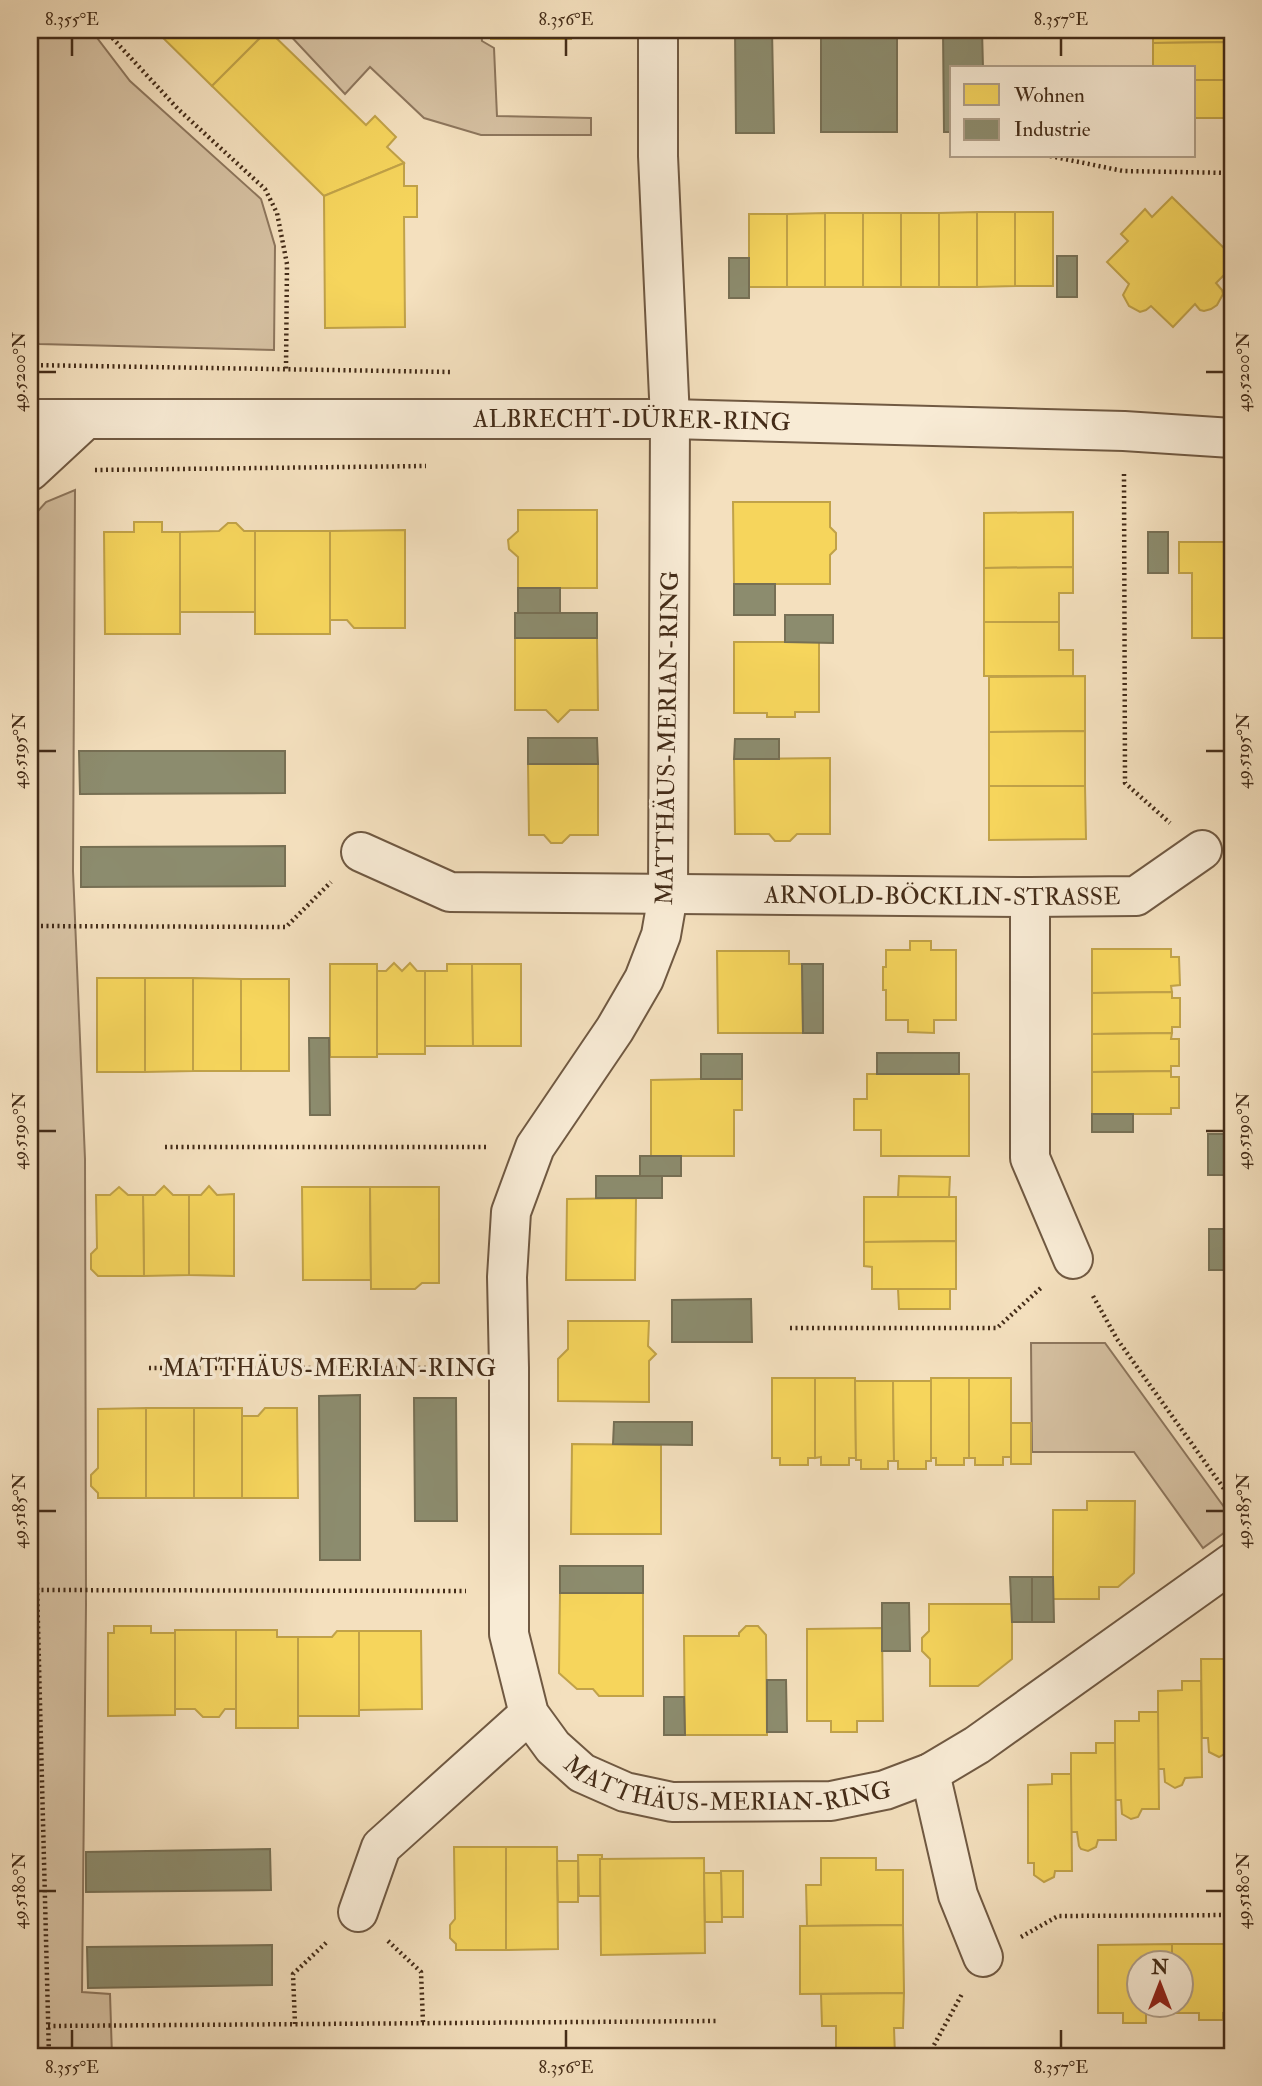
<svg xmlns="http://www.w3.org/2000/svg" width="1262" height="2086" font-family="'IM FELL Double Pica',serif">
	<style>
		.green { fill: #d6c1a2; stroke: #8d765d; stroke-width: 2 }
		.homes { fill: #f6d55c; stroke: #c1a248; stroke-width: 2 }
		.industry { fill: #8c8c6e; stroke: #766f54; stroke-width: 2 }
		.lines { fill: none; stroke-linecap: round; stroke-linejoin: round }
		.minor-casing { stroke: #705942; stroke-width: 42 }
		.path { stroke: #442c18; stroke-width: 4.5; stroke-dasharray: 2 3.5; stroke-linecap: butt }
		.minor { stroke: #f8ebd5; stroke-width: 38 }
		.ticks { fill: none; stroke: #442c18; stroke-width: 2.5 }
		.labels { text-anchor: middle; stroke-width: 7; stroke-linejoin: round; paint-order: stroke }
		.street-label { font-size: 24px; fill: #442c18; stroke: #f8ebd5 }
		.neatline { fill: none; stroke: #442c18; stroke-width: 2.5 }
		.ticks-label { font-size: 18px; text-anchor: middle; fill: #442c18 }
	</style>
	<rect width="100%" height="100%" fill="#f4e0be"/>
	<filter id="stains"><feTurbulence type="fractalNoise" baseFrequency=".00286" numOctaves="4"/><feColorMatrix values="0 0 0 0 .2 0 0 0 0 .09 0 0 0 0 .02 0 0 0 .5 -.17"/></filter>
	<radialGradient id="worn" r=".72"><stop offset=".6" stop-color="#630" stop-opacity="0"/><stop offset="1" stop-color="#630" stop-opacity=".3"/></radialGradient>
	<!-- green -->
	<g class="green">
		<path d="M30,30H91L130,81L261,199L275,246L274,350L39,344L30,335Z"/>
		<path d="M285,30H481L482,41L494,48L497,116L591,118V135H481L424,118L370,67L345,94Z"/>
		<path d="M75,490L73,871L85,1159L86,1604L82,1992L110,1994L112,2056H30V520L46,502Z"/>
		<path d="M1031,1343H1105L1232,1518V1527L1203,1548L1134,1452H1032Z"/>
	</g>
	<!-- homes -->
	<g class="homes">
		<path d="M155,30H268L212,86Z"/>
		<path d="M268,30L366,125L375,116L396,137L387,147L404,163L324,196L212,86Z"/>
		<rect x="491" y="30" width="80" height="9"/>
		<path d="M1153,30H1227V42L1153,43Z"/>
		<path d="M1227,42V80H1194V68H1153V43Z"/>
		<rect x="1194" y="80" width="33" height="38"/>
		<path d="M404,163V186H417V217H404L405,327L325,328L324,196Z"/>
		<path d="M1172,197L1232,256V267L1216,283L1222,290L1223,294L1217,305L1211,309L1204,311L1200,310L1195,304L1173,327L1151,306L1146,310L1140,312L1129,306L1123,295L1129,284L1107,262L1128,241L1121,234L1145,209L1152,217Z"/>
		<path d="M977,212H1015V286L977,287Z"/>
		<path d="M977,212V287H939V213Z"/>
		<rect x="1015" y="212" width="38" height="74"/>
		<rect x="825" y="213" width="38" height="74"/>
		<path d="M825,213V287H787V214Z"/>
		<rect x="863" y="213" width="38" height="74"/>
		<rect x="901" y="213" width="38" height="74"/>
		<rect x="749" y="214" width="38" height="73"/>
		<path d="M733,502H830V527L836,533V549L830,555V584H734Z"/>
		<path d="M518,510H597V588H518V557L509,549L508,540L518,531Z"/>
		<path d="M1073,512V567L984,568V513Z"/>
		<path d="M134,522H162V532H180V634H105L104,532H134Z"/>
		<path d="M228,523H236L244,531H255V612H180V532L219,531Z"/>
		<path d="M405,530V628H354L347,620H330V531Z"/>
		<rect x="255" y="531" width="75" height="103"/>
		<path d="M1179,542H1232V638H1192V573H1179Z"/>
		<path d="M1073,567V593H1059V622H984V568Z"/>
		<path d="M984,622H1059V650H1073V676H984Z"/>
		<path d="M515,638H597L598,710H570L558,722L546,710H515Z"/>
		<path d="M734,642H819V712H795V717H767V713H734Z"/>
		<path d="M1085,676V731L989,732V677Z"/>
		<path d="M1085,731V786H989V732Z"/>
		<path d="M830,758V834H797L790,841H775L769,834H735L734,759Z"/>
		<path d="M528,764H598V835H570L562,843H551L544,835H529Z"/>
		<path d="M989,786H1085L1086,839L989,840Z"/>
		<path d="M910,941H931V950H956V1020H934V1033L908,1032V1020H886V990H883V967H886V950H910Z"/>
		<path d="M1092,949H1171V957H1179L1180,985L1171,986L1172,992L1092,993Z"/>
		<path d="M717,951H789V964H802L803,1033H718Z"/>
		<path d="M394,963L402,971L410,963L417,971H425V1054H377V971H386Z"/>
		<rect x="330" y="964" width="47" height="93"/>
		<path d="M447,964H472L473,1046H425V971H447Z"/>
		<path d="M472,964H521V1046H473Z"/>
		<rect x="97" y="978" width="48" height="94"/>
		<path d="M145,978H193V1071L145,1072Z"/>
		<path d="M193,978L241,979V1071H193Z"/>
		<rect x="241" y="979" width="48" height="92"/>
		<path d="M1172,992V998H1180V1027H1172V1033L1092,1034V993Z"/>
		<path d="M1172,1033L1171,1039H1179V1066H1171V1071L1092,1072V1034Z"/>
		<path d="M1171,1071V1077H1179V1108H1171V1114H1092V1072Z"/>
		<path d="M867,1074H969V1156H881V1130H854V1099H867Z"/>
		<path d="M701,1079H742V1110H734V1156H651V1080Z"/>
		<path d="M899,1176L950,1177L949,1197H898Z"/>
		<path d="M164,1186L173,1195H189V1275L144,1276L143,1195H155Z"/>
		<path d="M209,1186L217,1195L234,1194V1276L189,1275V1195H201Z"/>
		<path d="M119,1187L128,1195H143L144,1276H98L91,1269V1254L97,1248L96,1195H110Z"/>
		<path d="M302,1187H370L371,1280H303Z"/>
		<path d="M370,1187H439V1283H422L415,1289H371Z"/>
		<path d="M864,1197H956V1241L864,1242Z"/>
		<path d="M636,1198L635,1280H566L567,1199Z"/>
		<path d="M956,1241V1289H872V1267L864,1266V1242Z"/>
		<path d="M898,1289H950V1309H899Z"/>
		<path d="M568,1321H649L648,1346L656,1354L649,1361V1402L558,1401V1359L568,1349Z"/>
		<path d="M772,1378H815V1458H808V1465H780V1458H772Z"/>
		<path d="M815,1378H855L856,1458H849V1465H821V1457L815,1458Z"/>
		<path d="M931,1378H969V1458H964V1465H936V1458H931Z"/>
		<path d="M969,1378H1011V1457H1003V1465H975V1458H969Z"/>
		<path d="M855,1381H893L894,1461H888V1469H861V1460H856Z"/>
		<path d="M893,1381H931V1461H926V1469H898V1461H894Z"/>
		<rect x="146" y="1408" width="48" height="90"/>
		<path d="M146,1408V1498H98V1493L91,1486V1475L98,1468V1409Z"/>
		<rect x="194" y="1408" width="48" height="90"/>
		<path d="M265,1408H297L298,1498H242V1416H258Z"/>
		<rect x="1011" y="1423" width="20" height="41"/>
		<path d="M572,1444L661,1445V1534H571Z"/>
		<path d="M1087,1501H1135L1134,1573L1118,1587H1099V1599H1053V1510H1087Z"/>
		<path d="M560,1593H643V1696H599L593,1689H577L559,1673Z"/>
		<path d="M929,1604H1012V1659L978,1686H930V1659L922,1651V1638L929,1631Z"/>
		<path d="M114,1626H151V1633H175V1715L108,1716V1633H114Z"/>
		<path d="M746,1626H758L766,1635L767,1735H685L684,1636H739V1633Z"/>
		<path d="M882,1628L883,1721H857V1732H831V1721H807V1629Z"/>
		<path d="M175,1630H236V1709H225L219,1717H203L195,1709H175Z"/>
		<path d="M236,1630H277V1637H298V1728H236Z"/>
		<path d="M337,1631H359V1716H298V1637H332Z"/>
		<path d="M359,1631H421L422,1709L359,1710Z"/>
		<path d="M1226,1650H1232V1746H1228L1226,1753L1219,1757L1209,1752L1208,1738H1202L1201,1659H1226Z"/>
		<path d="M1182,1681H1201L1202,1777L1185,1778L1182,1785L1175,1788L1165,1782L1164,1769H1158V1691L1182,1690Z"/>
		<path d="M1139,1712H1158L1159,1809H1142L1138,1817L1131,1819L1122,1814L1121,1800H1115V1721H1139Z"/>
		<path d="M1096,1743H1115L1116,1840H1098L1096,1847L1088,1851L1081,1849L1079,1846L1077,1832H1071V1753H1096Z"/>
		<path d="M1052,1774H1071L1072,1871H1055L1054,1877L1044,1882L1034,1875V1863H1028V1785L1052,1784Z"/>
		<path d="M454,1847H506V1950H456V1944L450,1938V1925L455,1919Z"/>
		<path d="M506,1847H557L558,1949L506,1950Z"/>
		<path d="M578,1855H602V1859H600V1896H579Z"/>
		<path d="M704,1858L705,1953L601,1955L600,1859Z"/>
		<path d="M821,1858H876V1870H903V1925L807,1926L806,1885H821Z"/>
		<path d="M557,1861H578V1902H558Z"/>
		<path d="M721,1871H743V1917H722Z"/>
		<path d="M704,1873H721L722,1922H705Z"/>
		<path d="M903,1925L904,1993L800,1994V1926Z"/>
		<path d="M1172,1944V1964H1140V2006H1173V2013H1146V2023H1123V2013H1098V1945Z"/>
		<path d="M1172,1944H1232V2012L1223,2013V2020H1199V2013H1173V2006H1182V1964H1172Z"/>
		<path d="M904,1993L903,2028H894L895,2056H836V2026H822L821,1994Z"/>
	</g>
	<!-- industry -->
	<g class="industry">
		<path d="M735,30H772L774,133H736Z"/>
		<rect x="821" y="30" width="76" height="102"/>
		<path d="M943,30H982L983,68H952V132H944Z"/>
		<rect x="1057" y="256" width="20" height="41"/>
		<rect x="729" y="258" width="20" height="40"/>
		<rect x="1148" y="532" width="20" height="41"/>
		<rect x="734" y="584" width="41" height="31"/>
		<rect x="518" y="588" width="42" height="25"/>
		<rect x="515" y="613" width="82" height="25"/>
		<path d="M785,615H833V643L785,642Z"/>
		<path d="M528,738H597L598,764H528Z"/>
		<path d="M735,739H779V759H734Z"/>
		<path d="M79,751H285V793L80,794Z"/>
		<path d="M285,846V886L81,887V847Z"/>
		<path d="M802,964H823V1033H803Z"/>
		<path d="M309,1038H329L330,1115H310Z"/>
		<rect x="877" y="1053" width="82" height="21"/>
		<rect x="701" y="1054" width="41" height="25"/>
		<rect x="1092" y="1114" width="41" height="18"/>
		<rect x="1208" y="1134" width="24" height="41"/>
		<rect x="640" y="1156" width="41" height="20"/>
		<rect x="596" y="1176" width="66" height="22"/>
		<rect x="1209" y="1229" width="23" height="41"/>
		<path d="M751,1299L752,1342H672V1300Z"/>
		<path d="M360,1395V1560H320L319,1396Z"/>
		<path d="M414,1398H456L457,1521H415Z"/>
		<path d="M614,1422H692V1445L613,1444Z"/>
		<rect x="560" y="1566" width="83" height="27"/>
		<path d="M1010,1577H1032V1622H1012Z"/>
		<path d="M1032,1577H1053L1054,1622H1032Z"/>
		<path d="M882,1603H909L910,1651H882Z"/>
		<path d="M767,1680H786L787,1732H767Z"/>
		<path d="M664,1697H684L685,1735H664Z"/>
		<path d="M270,1849L271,1890L86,1892V1852Z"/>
		<path d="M272,1945V1985L88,1988L87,1947Z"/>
	</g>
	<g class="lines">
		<!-- minor casing -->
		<g class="minor-casing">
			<g id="minor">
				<path id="s1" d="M658,30V156L670,419L668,895L661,935L644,979L615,1029L535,1147L511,1212L507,1277L509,1368V1634L529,1714L553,1747L582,1773L625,1792L672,1802L831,1801L885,1790L930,1773L977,1745L1232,1563"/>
				<path id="s2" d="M30,419H670L1124,431L1232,438"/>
				<path d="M30,471L86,419"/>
				<path id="s3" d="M361,852L450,892L1030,897L1136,896L1202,850"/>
				<path d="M1030,897V1158L1073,1259"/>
				<path d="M930,1773L958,1895L983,1957"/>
				<path d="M358,1912L381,1847L529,1714"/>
			</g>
		</g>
		<!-- path -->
		<g class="path">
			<path d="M105,30L178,109L265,189L277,213L287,264L286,369"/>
			<path d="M1050,156L1123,171L1232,173"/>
			<path d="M30,365L451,372"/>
			<path d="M95,470L426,466"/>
			<path d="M1124,474L1125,783L1170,823"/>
			<path d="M30,926L286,927L331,882"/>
			<path d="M165,1147H489"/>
			<path d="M1093,1296L1117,1339L1232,1500"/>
			<path d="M30,1313L49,2056"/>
			<path d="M790,1328H997L1043,1286"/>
			<path d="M149,1368H466"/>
			<path d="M36,1590L466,1591"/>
			<path d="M1021,1937L1058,1916L1232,1915"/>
			<path d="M388,1941L421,1972L423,2023"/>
			<path d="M295,2024L293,1974L328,1941"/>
			<path d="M48,2026L716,2021"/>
			<path d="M934,2056V2045L962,1994"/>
		</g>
		<!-- minor -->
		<use href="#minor" class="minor"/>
	</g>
	<!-- ticks -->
	<path class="ticks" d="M72,38V56M566,38V56M1061,38V56M38,372H56M1206,372H1224M38,751H56M1206,751H1224M38,1131H56M1206,1131H1224M38,1511H56M1206,1511H1224M38,1891H56M1206,1891H1224M72,2030V2048M566,2030V2048M1061,2030V2048"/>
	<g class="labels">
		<!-- street labels -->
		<g class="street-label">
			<text dy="8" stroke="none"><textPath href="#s2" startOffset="602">ALBRECHT-DÜRER-RING</textPath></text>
			<text transform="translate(667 738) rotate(-89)" y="8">MATTHÄUS-MERIAN-RING</text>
			<text dy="8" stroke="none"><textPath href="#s3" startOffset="590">ARNOLD-BÖCKLIN-STRASSE</textPath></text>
			<text x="329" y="1376">MATTHÄUS-MERIAN-RING</text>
			<text dy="8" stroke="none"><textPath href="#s1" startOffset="1955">MATTHÄUS-MERIAN-RING</textPath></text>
		</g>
	</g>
	<!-- margin -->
	<rect width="1262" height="2086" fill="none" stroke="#f4e0be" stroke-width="77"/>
	<!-- legend -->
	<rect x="950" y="66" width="245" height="91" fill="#f8ebd5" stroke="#b09f89" stroke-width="2"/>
	<rect x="964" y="84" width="35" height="21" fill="#f6d55c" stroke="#b09f89" stroke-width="2"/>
	<text x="1014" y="102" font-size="21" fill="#442c18">Wohnen</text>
	<rect x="964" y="119" width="35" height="21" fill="#8c8c6e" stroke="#b09f89" stroke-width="2"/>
	<text x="1014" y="136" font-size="21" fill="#442c18">Industrie</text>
	<!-- north arrow -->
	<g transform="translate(1160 1984)"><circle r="33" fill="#f8ebd5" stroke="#b09f89" stroke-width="2"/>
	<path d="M0-5L12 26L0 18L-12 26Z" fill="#8f2418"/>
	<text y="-10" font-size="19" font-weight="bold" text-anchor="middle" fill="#442c18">N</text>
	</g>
	<rect x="38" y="38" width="1186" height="2010" class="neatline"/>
	<g class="ticks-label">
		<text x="72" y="25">8.355°E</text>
		<text x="566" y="25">8.356°E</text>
		<text x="1061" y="25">8.357°E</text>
		<text transform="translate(19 372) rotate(-90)" y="6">49.5200°N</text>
		<text transform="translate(1243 372) rotate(-90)" y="6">49.5200°N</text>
		<text transform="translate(19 751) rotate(-90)" y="6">49.5195°N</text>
		<text transform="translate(1243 751) rotate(-90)" y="6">49.5195°N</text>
		<text transform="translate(19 1131) rotate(-90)" y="6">49.5190°N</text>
		<text transform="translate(1243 1131) rotate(-90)" y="6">49.5190°N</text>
		<text transform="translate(19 1511) rotate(-90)" y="6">49.5185°N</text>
		<text transform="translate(1243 1511) rotate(-90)" y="6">49.5185°N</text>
		<text transform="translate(19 1891) rotate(-90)" y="6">49.5180°N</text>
		<text transform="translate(1243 1891) rotate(-90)" y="6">49.5180°N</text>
		<text x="72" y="2073">8.355°E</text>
		<text x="566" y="2073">8.356°E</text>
		<text x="1061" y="2073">8.357°E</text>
	</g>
	<rect width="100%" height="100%" filter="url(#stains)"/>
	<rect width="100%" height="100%" fill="url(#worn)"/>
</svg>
